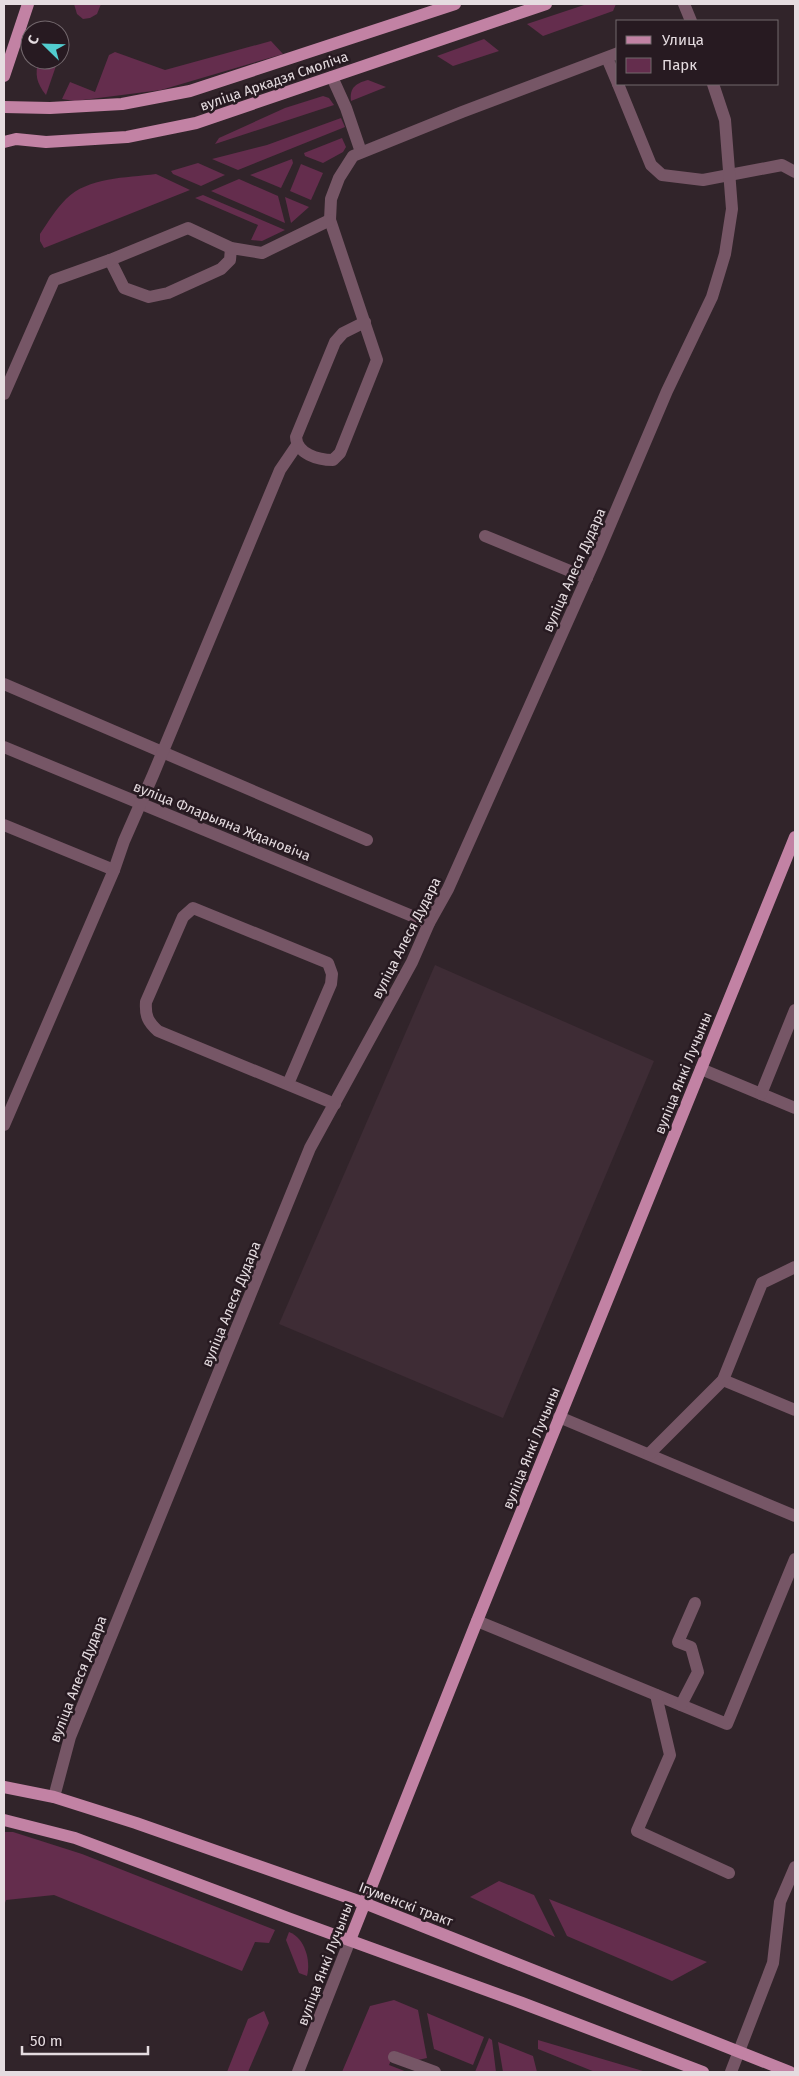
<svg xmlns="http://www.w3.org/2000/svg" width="799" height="2076" font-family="'Fira Sans',sans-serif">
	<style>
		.built { fill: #3e2c35 }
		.green { fill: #642d4d }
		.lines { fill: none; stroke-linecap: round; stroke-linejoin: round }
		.minor { stroke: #765666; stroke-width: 12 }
		.major { stroke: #c282a4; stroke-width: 12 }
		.labels { text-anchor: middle; stroke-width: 5; stroke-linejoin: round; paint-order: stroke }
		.street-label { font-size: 14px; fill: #e5dce0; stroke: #271a21 }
	</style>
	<rect width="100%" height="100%" fill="#31242a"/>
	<!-- built -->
	<path class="built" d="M435,965L654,1061L503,1418L279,1324Z"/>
	<!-- green -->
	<g class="green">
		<path d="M74,4H101L97,14L90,18L83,19L77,14Z"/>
		<path d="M587,4H616L613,11L543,36L527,24Z"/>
		<path d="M484,39L499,51L453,66L437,56Z"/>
		<path d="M271,41L283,54L161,90L75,101L62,99L70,82L95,92L109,55L115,52L165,70Z"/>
		<path d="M39,60H58L46,95C37,84 34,74 39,60Z"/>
		<path d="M368,80L386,87L351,101C349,87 357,83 368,80Z"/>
		<path d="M323,96L329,98L334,105L215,144L219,138L285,108Z"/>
		<path d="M341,118L345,127L238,170L212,159L267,145Z"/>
		<path d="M342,138L346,147L343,152L323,163L305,156L304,153Z"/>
		<path d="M292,159L293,163L281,188L250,175Z"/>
		<path d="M198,163L225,175L201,186L173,174L171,171Z"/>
		<path d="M301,164L323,173L311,200L290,191Z"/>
		<path d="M156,174L190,190L44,248L40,241V234C48,222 56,209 66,199C88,177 126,178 156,174Z"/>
		<path d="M239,179L278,196L285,223L211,191Z"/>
		<path d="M203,195L285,230L262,241L251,240L258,225L195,198Z"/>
		<path d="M285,197L309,207L291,223Z"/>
		<path d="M4,1832H13L82,1854L275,1930L269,1943L255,1942L242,1971L54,1895L6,1900L4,1906Z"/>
		<path d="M499,1881L534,1895L555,1937L470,1897Z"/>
		<path d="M549,1899L707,1962L672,1981L567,1936Z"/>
		<path d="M289,1932C305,1938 311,1961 307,1976L299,1973L286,1940Z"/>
		<path d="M394,2000L418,2010L427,2058L418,2060L395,2051L389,2065L407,2072H342L370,2006Z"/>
		<path d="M264,2011L269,2023L248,2072H227L248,2019Z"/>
		<path d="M427,2013L484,2037L473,2065L434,2049Z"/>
		<path d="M489,2038L492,2040L496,2072H475Z"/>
		<path d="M538,2040L643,2071L647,2072H595L538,2049Z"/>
		<path d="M498,2042L533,2056L537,2072H503Z"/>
	</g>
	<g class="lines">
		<!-- minor -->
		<g class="minor">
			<path d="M684,4L691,21"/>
			<path d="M607,58L618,84"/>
			<path d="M332,77L346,108L361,152"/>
			<path d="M618,84L651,165L662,175L703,180L782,165L795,172"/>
			<path d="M110,260L124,288L149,297L168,293L221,269L230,260L231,248"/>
			<path d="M365,322L343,333L335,342L296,437C297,454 318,460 333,460L340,453L377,360L330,220L331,199L339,178L353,156L462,112L618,53"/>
			<path d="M4,394L54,280L110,260L188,228L231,248L262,253L330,220"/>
			<path d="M485,536L587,578"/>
			<path d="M4,684L367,840"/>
			<path d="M4,747L429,923"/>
			<path d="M4,825L114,870"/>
			<path d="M701,1069L795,1108"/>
			<path d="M288,1084L331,984L332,974L328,963L193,908L183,917L146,1002C145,1016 148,1022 158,1031L335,1104"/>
			<path d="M761,1094L795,1010"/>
			<path d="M4,1125L114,870L124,841L153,775L280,470L297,445"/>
			<path d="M723,1380L795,1410"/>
			<path d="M559,1417L795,1516"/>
			<path d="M649,1454L723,1380L762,1283L795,1267"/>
			<path d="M477,1621L727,1724L795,1559"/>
			<path d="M656,1695L670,1755L637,1831L729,1873"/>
			<path d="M681,1705L698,1672L691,1647L678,1642L695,1603"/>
			<path d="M54,1797L70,1737L310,1148L412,962L429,923L448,889L598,553L667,391L712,297L725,254L732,209L725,120L713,84"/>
			<path d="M394,2057L435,2072"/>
			<path d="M298,2072L350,1940"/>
			<path d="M731,2072L773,1963L780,1902L795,1867"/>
		</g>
		<!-- major -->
		<g class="major">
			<path d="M4,76L28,4"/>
			<path d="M4,107L50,108L122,104L190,91L455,4"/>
			<path d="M4,142L16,139L46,142L127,137L196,123L546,4"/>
			<path d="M4,1787L54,1797L136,1823L364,1903L790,2072"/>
			<path d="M4,1820L75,1838L288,1918L522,2003L703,2072"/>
			<path d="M350,1940L477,1621L795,837"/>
		</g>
	</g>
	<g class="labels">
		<!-- street labels -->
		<g class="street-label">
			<text transform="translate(274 81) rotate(-19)" y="5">вуліца Аркадзя Смоліча</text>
			<text transform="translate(574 570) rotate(-66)" y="5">вуліца Алеся Дудара</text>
			<text transform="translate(222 821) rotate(22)" y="5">вуліца Фларыяна Ждановіча</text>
			<text transform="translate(406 938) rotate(-63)" y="5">вуліца Алеся Дудара</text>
			<text transform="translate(683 1073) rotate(-68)" y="5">вуліца Янкі Лучыны</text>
			<text transform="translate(231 1304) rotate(-68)" y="5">вуліца Алеся Дудара</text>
			<text transform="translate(531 1448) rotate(-68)" y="5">вуліца Янкі Лучыны</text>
			<text transform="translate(78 1679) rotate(-69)" y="5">вуліца Алеся Дудара</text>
			<text transform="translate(406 1904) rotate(21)" y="5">Ігуменскі тракт</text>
			<text transform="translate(325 1964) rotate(-69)" y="5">вуліца Янкі Лучыны</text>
		</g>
	</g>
	<!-- border -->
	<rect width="799" height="2076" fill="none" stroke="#e5dce0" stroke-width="10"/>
	<!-- legend -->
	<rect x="616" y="20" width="162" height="65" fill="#271a21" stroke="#73686d"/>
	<rect x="626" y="36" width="25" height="8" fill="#c282a4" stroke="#73686d"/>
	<text x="662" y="45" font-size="15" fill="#e5dce0">Улица</text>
	<rect x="626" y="58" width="25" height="15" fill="#642d4d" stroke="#73686d"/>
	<text x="662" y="70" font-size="15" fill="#e5dce0">Парк</text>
	<!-- north arrow -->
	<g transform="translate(45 45) rotate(293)"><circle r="24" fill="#271a21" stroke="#73686d"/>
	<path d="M0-4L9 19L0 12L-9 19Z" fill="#52cdcf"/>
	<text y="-8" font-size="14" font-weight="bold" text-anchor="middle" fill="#e5dce0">С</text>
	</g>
	<!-- scale -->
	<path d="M22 2046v8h126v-8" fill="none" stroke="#e5dce0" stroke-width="2.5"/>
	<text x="30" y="2046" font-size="15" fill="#e5dce0" stroke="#271a21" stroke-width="4" paint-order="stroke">50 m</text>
</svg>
